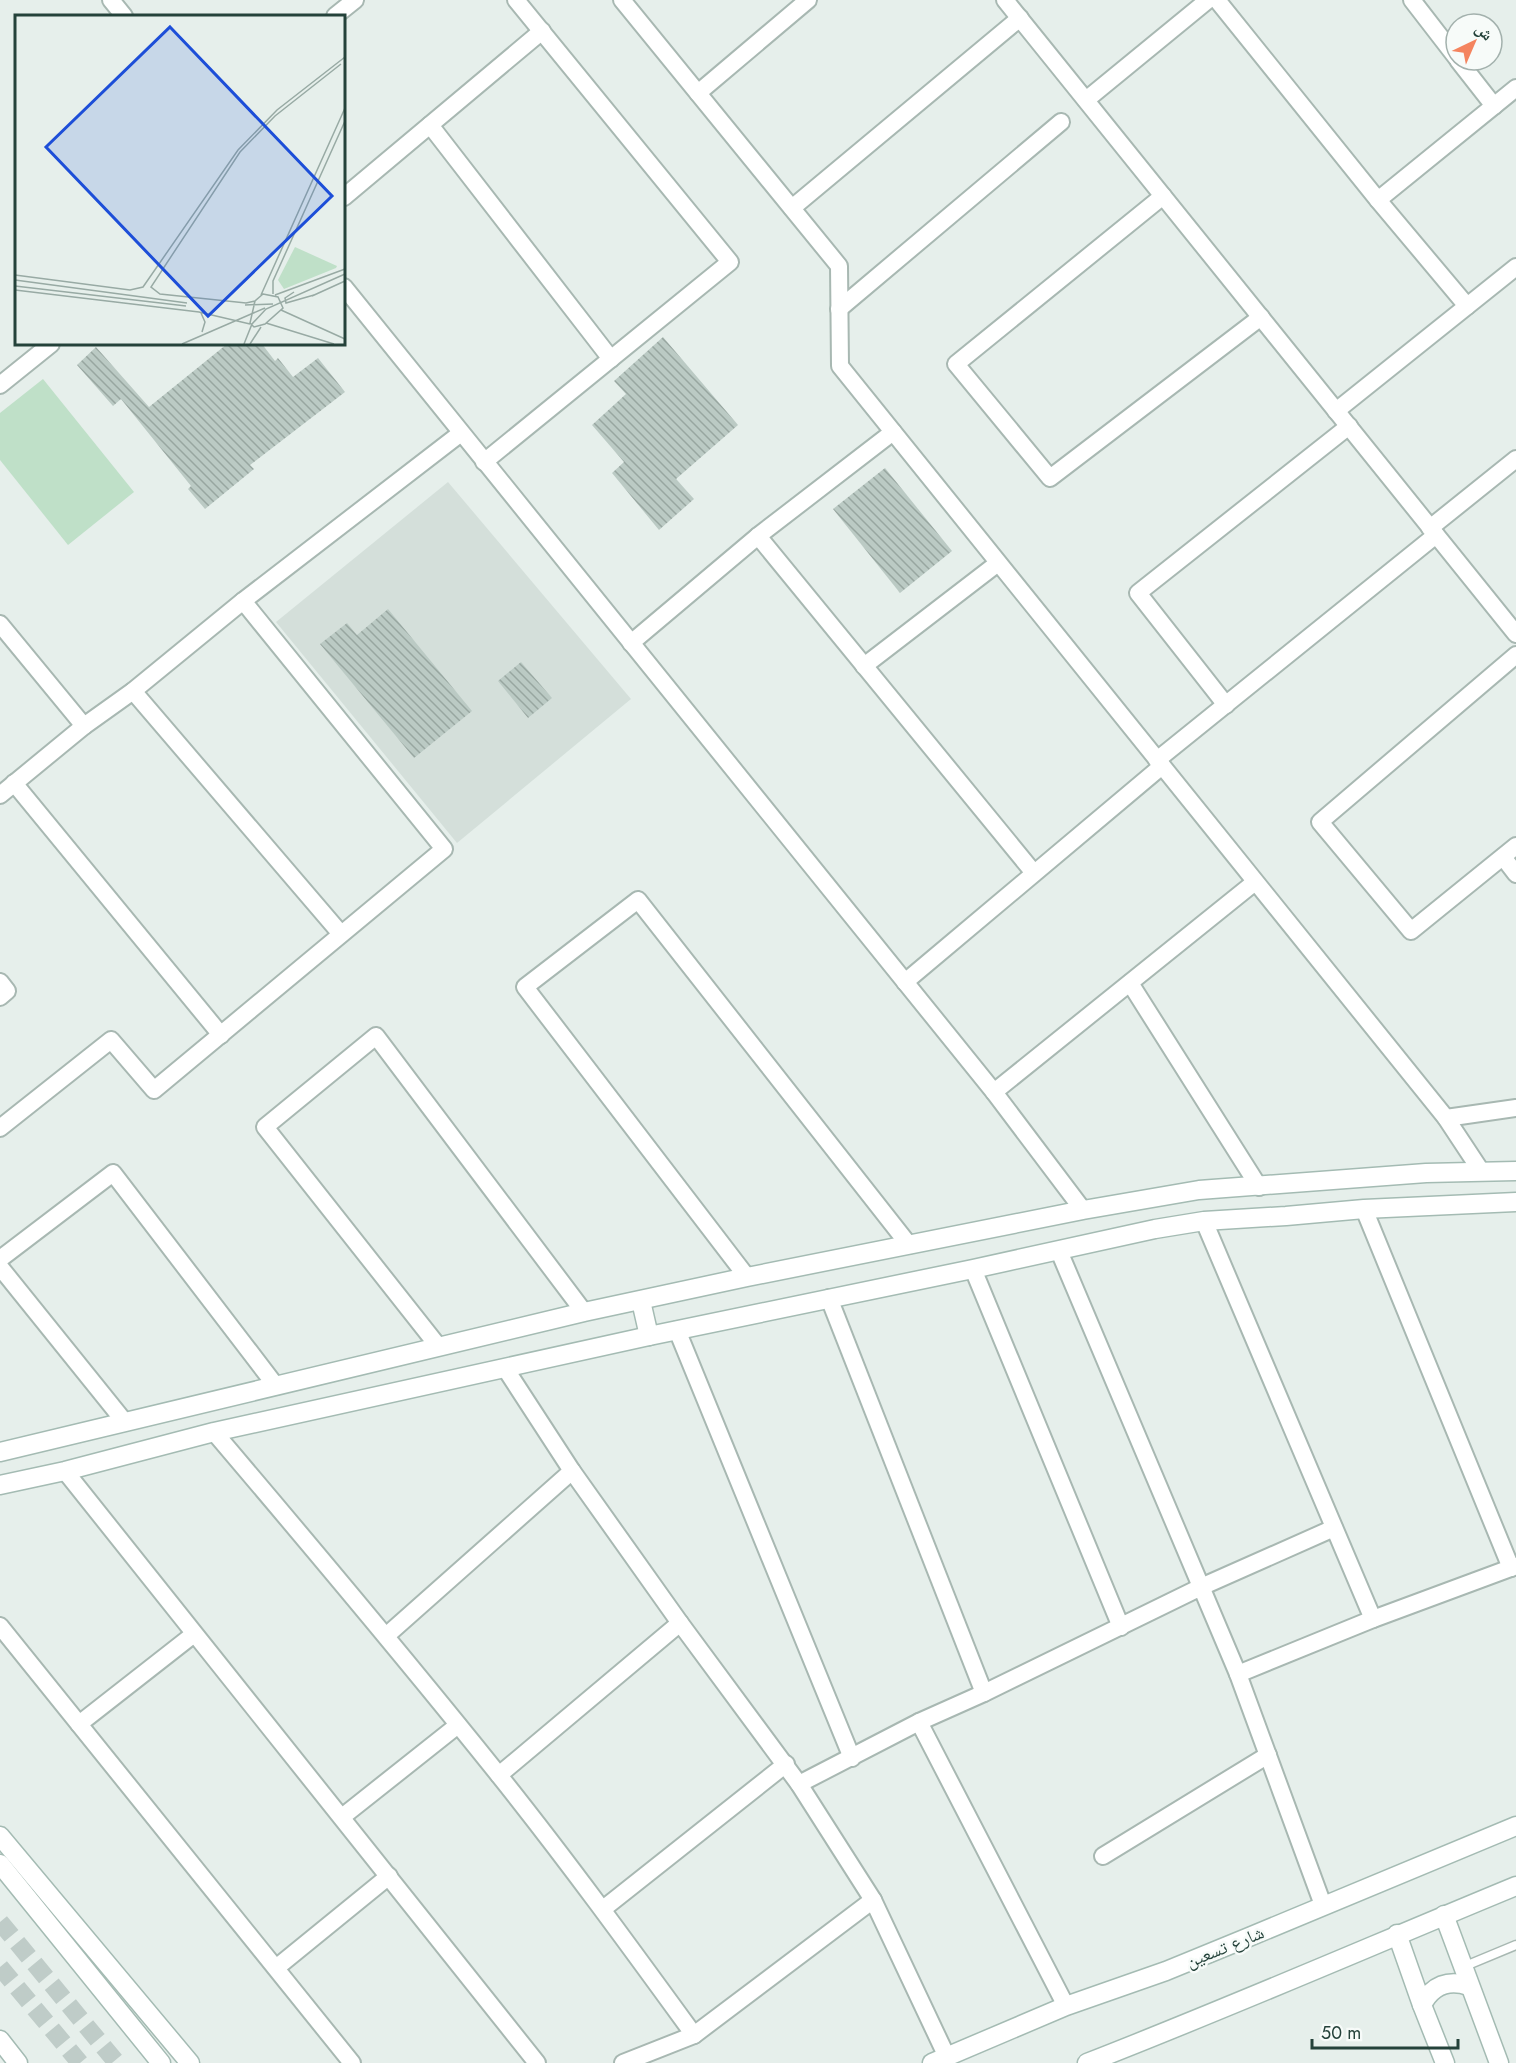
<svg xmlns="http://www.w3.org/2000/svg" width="1516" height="2063" font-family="Jost,'Noto Naskh Arabic',sans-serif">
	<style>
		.built { fill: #d4dfda }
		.green { fill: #bfe0c8 }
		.building { fill: url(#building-back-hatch) }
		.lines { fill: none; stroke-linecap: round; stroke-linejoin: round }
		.primary-tunnel { stroke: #bfccc8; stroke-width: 18; stroke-dasharray: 18 9; stroke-linecap: butt }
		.lane-casing { stroke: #a8b8b2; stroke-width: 11 }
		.street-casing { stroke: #a8b8b2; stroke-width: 20 }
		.secondary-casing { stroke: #a4bbb3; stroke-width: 21 }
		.lane { stroke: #fff; stroke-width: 8 }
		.street { stroke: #fff; stroke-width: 16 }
		.secondary { stroke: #fff; stroke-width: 18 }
		.labels { text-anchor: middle; stroke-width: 5; stroke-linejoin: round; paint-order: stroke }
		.street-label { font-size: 18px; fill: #24423a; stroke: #f7fbf9 }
		.inset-road { fill: none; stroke: #98aaa4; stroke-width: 1.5 }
		.view { fill: #1d4ed8; fill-opacity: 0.15; stroke: #1d4ed8; stroke-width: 3 }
		.inset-edge { fill: none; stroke: #24423a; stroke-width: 3 }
	</style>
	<defs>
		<pattern id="building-back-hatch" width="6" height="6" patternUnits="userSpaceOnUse" patternTransform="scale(1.5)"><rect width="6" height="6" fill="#bbcac4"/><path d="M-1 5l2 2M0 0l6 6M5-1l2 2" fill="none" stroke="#98a6a0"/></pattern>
	</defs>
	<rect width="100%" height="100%" fill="#e6efeb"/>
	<!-- built -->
	<path class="built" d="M448,482L631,699L457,843L276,622Z"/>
	<!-- green -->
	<path class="green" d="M43,379L134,492L68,545L0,460V413Z"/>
	<!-- building -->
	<g class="building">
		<path d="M663,337L738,425L676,479L694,499L659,530L612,473L624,462L592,425L626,394L614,381Z"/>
		<path d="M227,344H262L275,361L278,358L293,377L318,358L345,392L250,465L254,469L205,509L188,489L191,486L121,399L113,406L77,365L96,347L149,407Z"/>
		<path d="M885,468L952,551L900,593L833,509Z"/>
		<path d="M388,609L472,711L414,758L320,644L347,623L357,635Z"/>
		<path d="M521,662L552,698L528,718L498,681Z"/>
	</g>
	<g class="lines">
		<!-- primary-tunnel -->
		<g class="primary-tunnel">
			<path d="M0,1922L117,2063"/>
			<path d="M0,1967L80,2063"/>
		</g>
		<!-- lane casing -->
		<g class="lane-casing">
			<path id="lane" d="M1463,1967L1516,1945"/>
		</g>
		<!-- street casing -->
		<g class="street-casing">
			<g id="street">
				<path d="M111,0L124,16"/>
				<path d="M622,0L839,266L840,366L1446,1118L1481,1171"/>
				<path d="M1005,0L1516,634"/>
				<path d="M1217,0L1378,200L1467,306"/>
				<path d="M1412,0L1456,57"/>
				<path d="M335,16L355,0"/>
				<path d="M1458,60L1494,106"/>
				<path d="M698,93L808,0"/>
				<path d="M1086,100L1208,0"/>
				<path d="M430,125L611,359"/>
				<path d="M1163,196L956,364L1050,478L1261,317"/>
				<path d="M344,197L542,31"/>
				<path d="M1378,200L1516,88"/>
				<path d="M792,208L1020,18"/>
				<path d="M344,287L994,1092L1083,1210"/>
				<path d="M839,309L1061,122"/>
				<path d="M0,385L51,344"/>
				<path d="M1336,411L1516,267"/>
				<path d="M484,462L730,262L516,0"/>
				<path d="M1430,528L1516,459"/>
				<path d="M758,536L1034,873"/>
				<path d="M0,624L84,726"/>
				<path d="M631,643L758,536L893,432"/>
				<path d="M1516,655L1320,822L1411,931L1516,846"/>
				<path d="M864,666L998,563"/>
				<path d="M133,691L341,934"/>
				<path d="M1226,705L1138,593L1349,426"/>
				<path d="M1157,760L1436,535"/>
				<path d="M14,783L221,1035"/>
				<path d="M0,795L84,726L133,691L243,601L461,433"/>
				<path d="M1503,857L1516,874"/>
				<path d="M0,982L7,991L0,997"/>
				<path d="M905,982L1162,766"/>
				<path d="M1130,983L1259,1187"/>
				<path d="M994,1092L1255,882"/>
				<path d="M1446,1118L1516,1108"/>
				<path d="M0,1128L111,1040L154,1090L444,849L243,601"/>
				<path d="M1364,1209L1511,1568"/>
				<path d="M1204,1221L1373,1619"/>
				<path d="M1059,1251L1238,1674L1323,1905"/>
				<path d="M0,1259L113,1173L276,1386"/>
				<path d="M0,1267L124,1421"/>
				<path d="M973,1269L1121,1627"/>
				<path d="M747,1277L525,987L638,900L909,1245"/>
				<path d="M829,1298L984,1693"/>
				<path d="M677,1330L852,1758"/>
				<path d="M438,1346L265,1127L376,1036L584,1312"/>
				<path d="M505,1368L572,1471L680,1623L799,1784L873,1900L947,2057"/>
				<path d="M214,1432C310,1545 405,1658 498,1774C566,1859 630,1947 694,2035"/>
				<path d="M65,1471L537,2063"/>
				<path d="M0,1626L352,2063"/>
				<path d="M386,1636L572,1471"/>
				<path d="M1238,1674L1373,1619L1516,1566"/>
				<path d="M919,1722L1066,2006"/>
				<path d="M79,1724L194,1634"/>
				<path d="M499,1775L680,1623"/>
				<path d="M799,1784L919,1722L984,1693L1201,1587L1334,1528"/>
				<path d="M342,1817L458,1725"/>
				<path d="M1103,1856L1268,1755"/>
				<path d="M603,1909L786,1764"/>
				<path d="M276,1968L389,1876"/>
				<path d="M623,2063L694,2035L873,1900"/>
			</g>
		</g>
		<!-- secondary casing -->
		<g class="secondary-casing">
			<g id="secondary">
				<path d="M641,1301L649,1336"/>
				<path d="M0,1452L584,1312L747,1277L1083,1210L1199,1190L1426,1173L1516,1171"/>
				<path d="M0,1485L65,1471L214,1432L649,1336L973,1269L1155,1229L1204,1221L1286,1216L1364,1209L1516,1202"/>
				<path d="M0,1836L190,2063"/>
				<path d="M0,1864L161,2063"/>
				<path d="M1444,1915L1499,2063"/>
				<path d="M1397,1934L1422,2005L1445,2063"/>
				<path d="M1422,2005C1432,1985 1449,1979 1469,1986"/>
				<path d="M0,2040L18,2063"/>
				<path d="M932,2063L1066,2006L1166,1971L1249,1937L1516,1826"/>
				<path d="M1087,2063C1231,2007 1373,1945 1516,1886"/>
			</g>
		</g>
		<!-- lane -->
		<use href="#lane" class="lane"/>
		<!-- street -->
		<use href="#street" class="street"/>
		<!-- secondary -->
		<use href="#secondary" class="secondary"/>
	</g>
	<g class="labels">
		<!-- street labels -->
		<g class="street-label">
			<text transform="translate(1225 1947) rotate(-22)" y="6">شارع تسعين</text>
		</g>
	</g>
	<!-- overview -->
	<g transform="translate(15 15)">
		<rect width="330" height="330" fill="#e6efeb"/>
		<path d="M280,232L322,251L321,253L269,274L263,265Z" fill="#bfe0c8"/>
		<path class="inset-road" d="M0,260L115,275L128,272L223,135L262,95L330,42M0,265L172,288M0,271L171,291M0,275L184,297L235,309M279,277L270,283L271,288L299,280M248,279L263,282L268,293L250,309L239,312L235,308L240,286ZM258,279V266L330,106M246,280L330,93M260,280L330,254M297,281L330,266M240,286L231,288L145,279L136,272L225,137L260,101L326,49M230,290L258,289M266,295L330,324M186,298L190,307L187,317M251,308L319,329M167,329L250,293M229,329L237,309L251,294L330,259M235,329L246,312"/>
		<path class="view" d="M155,12L317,181L193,301L31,132Z"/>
		<rect width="330" height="330" class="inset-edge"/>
	</g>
	<!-- north arrow -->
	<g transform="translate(1474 42) rotate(44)"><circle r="28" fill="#f7fbf9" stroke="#a3b1ad" stroke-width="1.5"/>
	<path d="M0-4.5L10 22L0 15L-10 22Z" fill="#f4845f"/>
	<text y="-9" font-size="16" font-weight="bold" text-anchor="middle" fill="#24423a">ش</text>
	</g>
	<!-- scale -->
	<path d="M1312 2039v9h146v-9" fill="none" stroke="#24423a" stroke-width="3"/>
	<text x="1321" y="2039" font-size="18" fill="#24423a" stroke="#f7fbf9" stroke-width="4.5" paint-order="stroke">50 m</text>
</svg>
